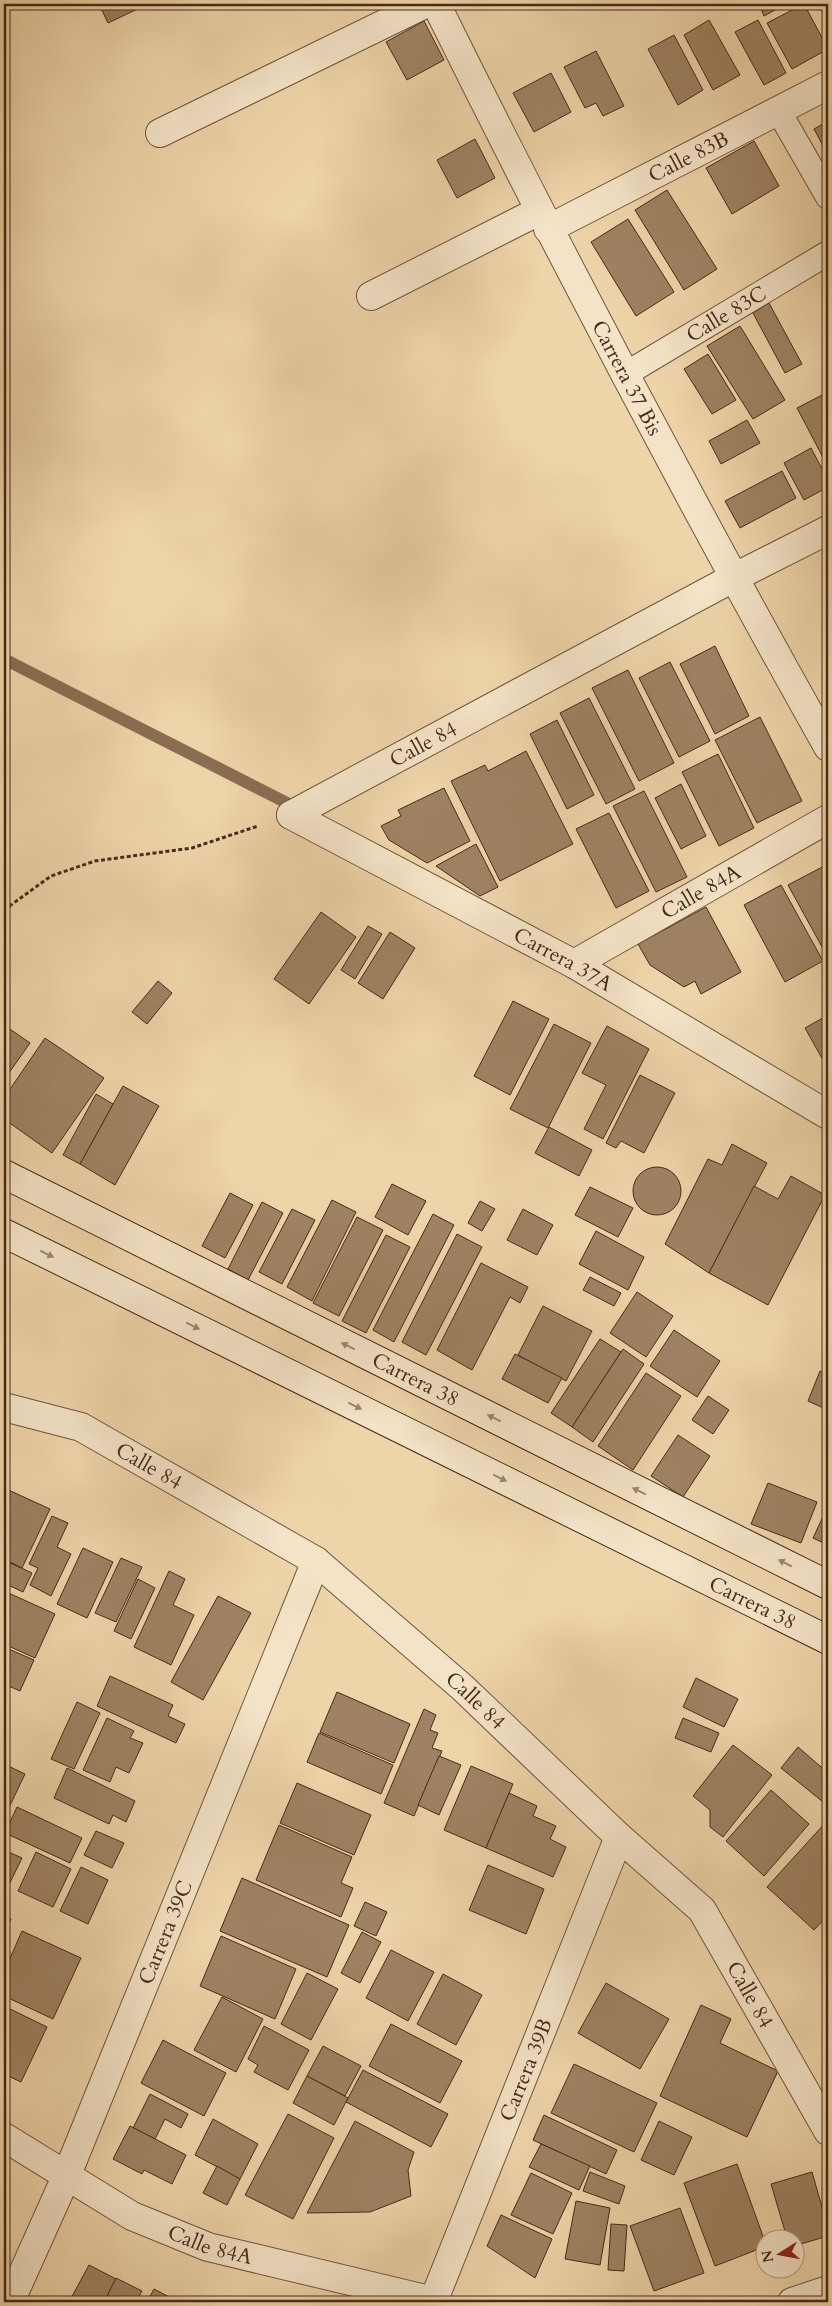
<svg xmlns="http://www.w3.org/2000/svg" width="832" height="2306" font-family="Cardo,serif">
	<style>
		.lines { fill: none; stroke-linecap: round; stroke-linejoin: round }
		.stream { stroke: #8a6d52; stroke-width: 12 }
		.building { fill: #9f8263; stroke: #492918 }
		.service-casing { stroke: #72543c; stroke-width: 26 }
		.minor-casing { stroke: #72543c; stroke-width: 30 }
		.secondary-casing { stroke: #492918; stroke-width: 30 }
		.path { stroke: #492918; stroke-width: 3; stroke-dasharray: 4 2.5; stroke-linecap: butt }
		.service { stroke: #f4e3c7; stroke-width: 24 }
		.minor { stroke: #f4e3c7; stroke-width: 28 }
		.secondary { stroke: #f4e3c7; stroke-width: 28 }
		.oneway { fill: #9e8670 }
		.labels { text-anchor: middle; stroke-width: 4; stroke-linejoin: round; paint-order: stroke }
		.street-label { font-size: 21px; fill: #492918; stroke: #f4e3c7 }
	</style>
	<rect width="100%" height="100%" fill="#eed4a9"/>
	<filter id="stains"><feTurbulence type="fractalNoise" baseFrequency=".004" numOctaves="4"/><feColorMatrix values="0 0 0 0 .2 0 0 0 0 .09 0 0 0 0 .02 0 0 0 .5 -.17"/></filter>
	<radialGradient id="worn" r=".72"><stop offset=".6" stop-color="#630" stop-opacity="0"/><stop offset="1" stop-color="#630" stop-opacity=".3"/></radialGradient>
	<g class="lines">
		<!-- stream -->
		<path class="stream" d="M4,659L293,806"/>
	</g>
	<!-- building -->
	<g class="building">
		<path d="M99,4H148L108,23Z"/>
		<path d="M759,4H786L764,16Z"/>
		<path d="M804,4L828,49L792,69L767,23Z"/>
		<path d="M709,20L740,75L713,90L684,35Z"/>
		<path d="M758,20L786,73L764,85L735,32Z"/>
		<path d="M424,21L444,60L407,80L386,42Z"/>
		<path d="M674,35L703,90L678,105L648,49Z"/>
		<path d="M596,51L624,106L603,116L596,103L585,108L564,67Z"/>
		<path d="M551,73L571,112L534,132L513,93Z"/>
		<path d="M828,121V155L814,129Z"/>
		<path d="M475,139L495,178L457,198L437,160Z"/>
		<path d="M754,141L779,186L732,214L706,168Z"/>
		<path d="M667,190L717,269L684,290L635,210Z"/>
		<path d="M628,219L674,292L636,316L591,242Z"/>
		<path d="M769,303L802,364L785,373L753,313Z"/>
		<path d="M740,326L785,400L753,419L707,346Z"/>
		<path d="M708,354L736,400L712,414L684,369Z"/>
		<path d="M828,392V467L797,408Z"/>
		<path d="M747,420L760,443L721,464L709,441Z"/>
		<path d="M811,448L828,480V487L804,500L784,463Z"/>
		<path d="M782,471L796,498L740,528L725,501Z"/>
		<path d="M715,646L749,716L715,734L680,664Z"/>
		<path d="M670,662L710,741L679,757L639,678Z"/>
		<path d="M628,670L674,763L639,781L592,688Z"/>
		<path d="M589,698L635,789L606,804L560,713Z"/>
		<path d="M760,717L802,801L757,823L715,740Z"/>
		<path d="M557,720L594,795L567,809L530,734Z"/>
		<path d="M526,751L573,844L500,881L451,781L485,765L488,771Z"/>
		<path d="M718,754L754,828L719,846L682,772Z"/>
		<path d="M681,784L706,836L681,849L655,798Z"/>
		<path d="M444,788L470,841L427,863L389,840L381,826L401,816L398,810Z"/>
		<path d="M644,791L687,877L656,892L613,806Z"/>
		<path d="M609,813L649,891L616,908L576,829Z"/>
		<path d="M476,844L498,887L480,896L436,866Z"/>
		<path d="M828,864V956H827L788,885Z"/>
		<path d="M781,885L823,961L785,982L744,905Z"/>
		<path d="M706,907L741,972L701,994L695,981L684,987L650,965L638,944Z"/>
		<path d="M321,912L356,937L309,1004L274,979Z"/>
		<path d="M368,926L382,934L355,979L341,970Z"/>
		<path d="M390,932L415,948L383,999L358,983Z"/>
		<path d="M158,981L172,993L147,1024L132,1012Z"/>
		<path d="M513,1001L549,1019L510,1095L474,1076Z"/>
		<path d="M828,1015V1060L824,1062L805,1028Z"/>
		<path d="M554,1024L591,1043L548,1128L510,1109Z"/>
		<path d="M4,1025L30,1043L4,1080Z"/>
		<path d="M607,1026L649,1049L603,1139L584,1129L606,1085L582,1073Z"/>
		<path d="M45,1038L104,1078L52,1153L4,1119V1098Z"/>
		<path d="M640,1075L675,1093L644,1153L621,1141L616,1148L606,1143Z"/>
		<path d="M123,1086L159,1106L115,1185L80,1164Z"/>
		<path d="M96,1094L113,1104L80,1164L63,1155Z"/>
		<path d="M549,1127L592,1150L579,1176L535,1153Z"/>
		<path d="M732,1144L767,1163L709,1273L665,1244L708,1159L722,1165Z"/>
		<circle cx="657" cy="1191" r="24"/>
		<path d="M791,1176L825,1195L768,1305L709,1273L754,1186L778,1199Z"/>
		<path d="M392,1184L426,1201L408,1235L375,1217Z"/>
		<path d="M590,1187L633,1208L618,1237L575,1215Z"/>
		<path d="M230,1193L253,1205L225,1258L202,1246Z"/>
		<path d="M332,1200L356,1212L312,1301L287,1287Z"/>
		<path d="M480,1201L495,1209L482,1231L468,1223Z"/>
		<path d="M262,1202L283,1213L248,1280L228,1269Z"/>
		<path d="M292,1209L315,1220L282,1284L259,1272Z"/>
		<path d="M523,1209L553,1225L537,1255L507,1240Z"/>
		<path d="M433,1214L454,1225L394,1342L373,1330Z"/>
		<path d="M357,1217L383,1230L339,1316L313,1303Z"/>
		<path d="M596,1231L644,1257L628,1290L579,1264Z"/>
		<path d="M457,1234L482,1247L426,1355L402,1342Z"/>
		<path d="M386,1235L410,1247L366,1333L342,1321Z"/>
		<path d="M481,1263L528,1287L520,1303L510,1297L472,1370L437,1350Z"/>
		<path d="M590,1277L621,1293L614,1306L583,1290Z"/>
		<path d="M637,1292L673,1316L646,1357L610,1333Z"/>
		<path d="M543,1306L592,1331L566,1381L518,1355Z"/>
		<path d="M674,1330L720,1361L697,1397L650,1366Z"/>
		<path d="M600,1339L621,1352L572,1427L551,1413Z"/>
		<path d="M623,1349L644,1364L593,1442L572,1427Z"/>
		<path d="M515,1354L562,1378L548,1403L502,1379Z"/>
		<path d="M820,1371L828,1375V1410L808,1401Z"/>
		<path d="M646,1373L681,1396L633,1470L598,1446Z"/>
		<path d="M708,1396L729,1410L713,1434L692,1420Z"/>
		<path d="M678,1435L710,1456L683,1497L651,1476Z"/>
		<path d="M768,1483L817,1502L801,1543L751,1524Z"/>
		<path d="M4,1488L50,1509L22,1568L4,1559Z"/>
		<path d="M828,1506V1545L813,1538Z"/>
		<path d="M52,1516L68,1523L57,1547L71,1554L51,1596L30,1585L38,1568L29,1564Z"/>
		<path d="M83,1548L113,1562L87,1618L57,1604Z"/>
		<path d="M121,1558L142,1567L116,1622L95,1613Z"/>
		<path d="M4,1560L32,1573L23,1592L4,1583Z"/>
		<path d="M169,1571L185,1579L173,1605L194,1615L171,1665L134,1647Z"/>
		<path d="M138,1579L155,1588L131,1639L114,1631Z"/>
		<path d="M4,1591L55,1614L35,1658L4,1644Z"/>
		<path d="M218,1596L251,1613L203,1700L171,1682Z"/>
		<path d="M4,1647L34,1660L20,1691L4,1684Z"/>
		<path d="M110,1676L173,1705L168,1716L185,1724L176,1743L97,1706Z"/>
		<path d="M696,1678L738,1699L724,1727L683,1707Z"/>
		<path d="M337,1692L410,1724L394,1763L320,1732Z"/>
		<path d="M77,1702L100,1713L74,1769L51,1759Z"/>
		<path d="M424,1709L436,1715L430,1730L438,1733L432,1748L442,1751L414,1816L384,1803Z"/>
		<path d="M107,1718L134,1731L130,1738L143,1743L129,1773L116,1767L110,1782L83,1770Z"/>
		<path d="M683,1718L719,1733L711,1752L675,1738Z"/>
		<path d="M319,1733L393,1765L381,1794L307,1762Z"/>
		<path d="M733,1745L772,1775L723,1837L710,1827V1810L693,1796Z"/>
		<path d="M798,1747L828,1773V1806L781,1768Z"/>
		<path d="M439,1756L461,1765L439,1815L418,1805Z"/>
		<path d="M4,1764L25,1774L4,1818Z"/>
		<path d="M471,1766L513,1784L486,1848L444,1830Z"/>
		<path d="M67,1768L135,1801L126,1822L113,1815L109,1824L54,1798Z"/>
		<path d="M297,1783L371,1815L354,1855L280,1823Z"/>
		<path d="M771,1790L809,1824L764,1876L726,1841Z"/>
		<path d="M509,1793L537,1806L533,1816L556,1826L550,1839L566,1847L553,1877L486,1848Z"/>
		<path d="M17,1807L82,1838L70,1863L5,1833Z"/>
		<path d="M826,1822L828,1824V1915L814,1930L767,1887Z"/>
		<path d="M279,1825L352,1857L341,1883L353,1888L341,1917L256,1880Z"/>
		<path d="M96,1831L124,1843L112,1868L84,1855Z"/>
		<path d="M4,1850L22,1858L4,1895Z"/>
		<path d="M36,1852L71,1869L53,1907L18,1891Z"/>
		<path d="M488,1865L544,1889L526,1934L469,1910Z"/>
		<path d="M81,1867L108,1880L88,1924L60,1911Z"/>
		<path d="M242,1878L349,1925L327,1977L220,1931Z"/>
		<path d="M365,1902L387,1912L376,1936L354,1926Z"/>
		<path d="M4,1916L11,1919L4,1935Z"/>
		<path d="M22,1931L81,1958L53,2019L4,1996V1972Z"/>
		<path d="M362,1932L381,1942L360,1983L341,1973Z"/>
		<path d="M221,1936L296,1969L275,2019L200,1986Z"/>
		<path d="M391,1950L434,1972L408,2021L366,1998Z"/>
		<path d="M307,1973L338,1989L311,2040L281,2024Z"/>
		<path d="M443,1974L482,1995L456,2045L417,2024Z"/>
		<path d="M606,1983L669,2019L640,2069L578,2033Z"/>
		<path d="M222,1997L263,2019L236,2072L194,2050Z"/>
		<path d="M701,2005L731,2019L720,2043L778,2071L747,2137L660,2096Z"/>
		<path d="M4,2006L47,2027L21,2082L4,2074Z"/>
		<path d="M391,2024L462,2061L440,2103L369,2066Z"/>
		<path d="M264,2026L309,2050L288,2090L254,2072L258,2065L248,2059Z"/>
		<path d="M163,2040L226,2073L204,2116L141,2083Z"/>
		<path d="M323,2046L361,2066L345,2096L307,2076Z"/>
		<path d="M574,2064L657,2103L634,2152L551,2113Z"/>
		<path d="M363,2070L448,2114L431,2147L346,2102Z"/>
		<path d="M307,2076L348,2098L334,2125L293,2103Z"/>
		<path d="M150,2094L188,2114L181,2128L165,2119L155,2139L133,2128Z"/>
		<path d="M288,2114L334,2138L293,2219L245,2195Z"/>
		<path d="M544,2115L617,2150L606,2174L533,2140Z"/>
		<path d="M213,2119L258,2144L240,2179L195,2155Z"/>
		<path d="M355,2121L414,2152L408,2170L411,2196L370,2212L307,2213Z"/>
		<path d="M659,2121L692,2137L674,2175L641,2160Z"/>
		<path d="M130,2126L186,2155L172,2184L144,2170L142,2174L113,2159Z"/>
		<path d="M541,2144L590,2166L579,2190L529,2167Z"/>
		<path d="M737,2164L764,2239V2247L715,2266L684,2183Z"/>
		<path d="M217,2166L240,2179L227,2205L203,2193Z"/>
		<path d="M590,2172L625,2186L619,2204L583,2191Z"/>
		<path d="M812,2172L828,2228V2236L794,2246V2238H787L771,2184Z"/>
		<path d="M531,2173L572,2193L553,2234L511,2215Z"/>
		<path d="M576,2201L610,2208L600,2265L565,2259Z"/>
		<path d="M680,2208L704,2273L654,2291L630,2226Z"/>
		<path d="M501,2215L552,2239L535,2278L487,2246Z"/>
		<path d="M611,2224L627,2225L624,2271L608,2270Z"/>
		<path d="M89,2265L116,2279L104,2302H69Z"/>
		<path d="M116,2278L142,2291L136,2302H104Z"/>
		<path d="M154,2289L179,2302H147Z"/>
	</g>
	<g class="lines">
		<!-- service casing -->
		<g class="service-casing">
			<g id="service">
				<path d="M778,110L828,197"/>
				<path id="s1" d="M624,375L828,253"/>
			</g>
		</g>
		<!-- minor casing -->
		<g class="minor-casing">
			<g id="minor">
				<path id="s2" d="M436,4C560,255 691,503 828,747"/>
				<path d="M160,133L425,4"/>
				<path id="s3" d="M548,229L828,85"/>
				<path d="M371,296L539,211"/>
				<path id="s4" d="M291,815L574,964L828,1115"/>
				<path id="s5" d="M291,815L733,578L828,530"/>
				<path id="s6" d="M574,964L828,819"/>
				<path id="s7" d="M4,1407L81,1427L316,1561L463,1688L619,1837L702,1910L828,2131"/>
				<path id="s8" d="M4,2137L132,2216L208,2247L438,2302"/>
				<path id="s9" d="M10,2302L66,2177L316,1561"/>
				<path id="s10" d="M433,2302L619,1837"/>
				<path d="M792,2302L828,2290"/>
			</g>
		</g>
		<!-- secondary casing -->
		<g class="secondary-casing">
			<g id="secondary">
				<path id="s11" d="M4,1174L828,1585"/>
				<path id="s12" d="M4,1233L828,1640"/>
			</g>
		</g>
		<!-- path -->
		<path class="path" d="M4,910L51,876L95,861L192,848L258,826"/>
		<!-- service -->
		<use href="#service" class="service"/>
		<!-- minor -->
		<use href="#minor" class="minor"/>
		<!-- secondary -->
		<use href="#secondary" class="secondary"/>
	</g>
	<!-- one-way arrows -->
	<defs><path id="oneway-solid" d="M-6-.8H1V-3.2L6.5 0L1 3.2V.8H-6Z" transform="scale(1.25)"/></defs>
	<g class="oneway">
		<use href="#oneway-solid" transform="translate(47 1254) rotate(26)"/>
		<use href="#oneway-solid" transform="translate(193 1326) rotate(26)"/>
		<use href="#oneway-solid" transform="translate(348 1346) rotate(-154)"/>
		<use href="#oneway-solid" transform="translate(355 1406) rotate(26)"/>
		<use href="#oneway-solid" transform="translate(494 1418) rotate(-154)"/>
		<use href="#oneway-solid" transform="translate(500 1478) rotate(26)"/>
		<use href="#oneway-solid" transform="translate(639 1491) rotate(-154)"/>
		<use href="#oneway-solid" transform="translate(785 1563) rotate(-153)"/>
	</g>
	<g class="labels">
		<!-- street labels -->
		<g class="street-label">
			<text dy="7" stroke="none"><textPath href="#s3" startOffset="158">Calle 83B</textPath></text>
			<text dy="7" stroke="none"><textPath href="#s1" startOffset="119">Calle 83C</textPath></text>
			<text dy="7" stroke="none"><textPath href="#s2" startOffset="420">Carrera 37 Bis</textPath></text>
			<text dy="7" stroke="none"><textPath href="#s5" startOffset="150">Calle 84</textPath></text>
			<text dy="7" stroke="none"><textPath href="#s6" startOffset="146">Calle 84A</textPath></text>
			<text dy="7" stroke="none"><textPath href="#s4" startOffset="308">Carrera 37A</textPath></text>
			<text dy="7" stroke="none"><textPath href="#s11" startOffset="460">Carrera 38</textPath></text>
			<text dy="7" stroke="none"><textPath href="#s7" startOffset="158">Calle 84</textPath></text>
			<text dy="7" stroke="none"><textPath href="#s12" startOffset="835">Carrera 38</textPath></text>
			<text dy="7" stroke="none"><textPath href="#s7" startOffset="562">Calle 84</textPath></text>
			<text dy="7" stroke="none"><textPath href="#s9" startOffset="401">Carrera 39C</textPath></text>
			<text dy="7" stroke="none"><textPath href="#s7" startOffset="968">Calle 84</textPath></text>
			<text dy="7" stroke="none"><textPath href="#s10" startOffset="250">Carrera 39B</textPath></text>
			<text dy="7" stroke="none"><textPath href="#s8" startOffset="234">Calle 84A</textPath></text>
		</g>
	</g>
	<!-- margin -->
	<rect width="832" height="2306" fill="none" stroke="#eed4a9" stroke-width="20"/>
	<rect x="5" y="5" width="822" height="2296" fill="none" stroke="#492918" stroke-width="2.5"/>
	<rect x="10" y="10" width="812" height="2286" fill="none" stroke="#492918"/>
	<!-- north arrow -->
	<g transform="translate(780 2254) rotate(259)"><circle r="24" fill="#f4e3c7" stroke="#b09981"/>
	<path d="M0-4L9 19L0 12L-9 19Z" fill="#8f2418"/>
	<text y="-8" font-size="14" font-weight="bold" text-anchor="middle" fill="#492918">N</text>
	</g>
	<rect width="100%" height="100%" filter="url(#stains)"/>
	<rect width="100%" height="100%" fill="url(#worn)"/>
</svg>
